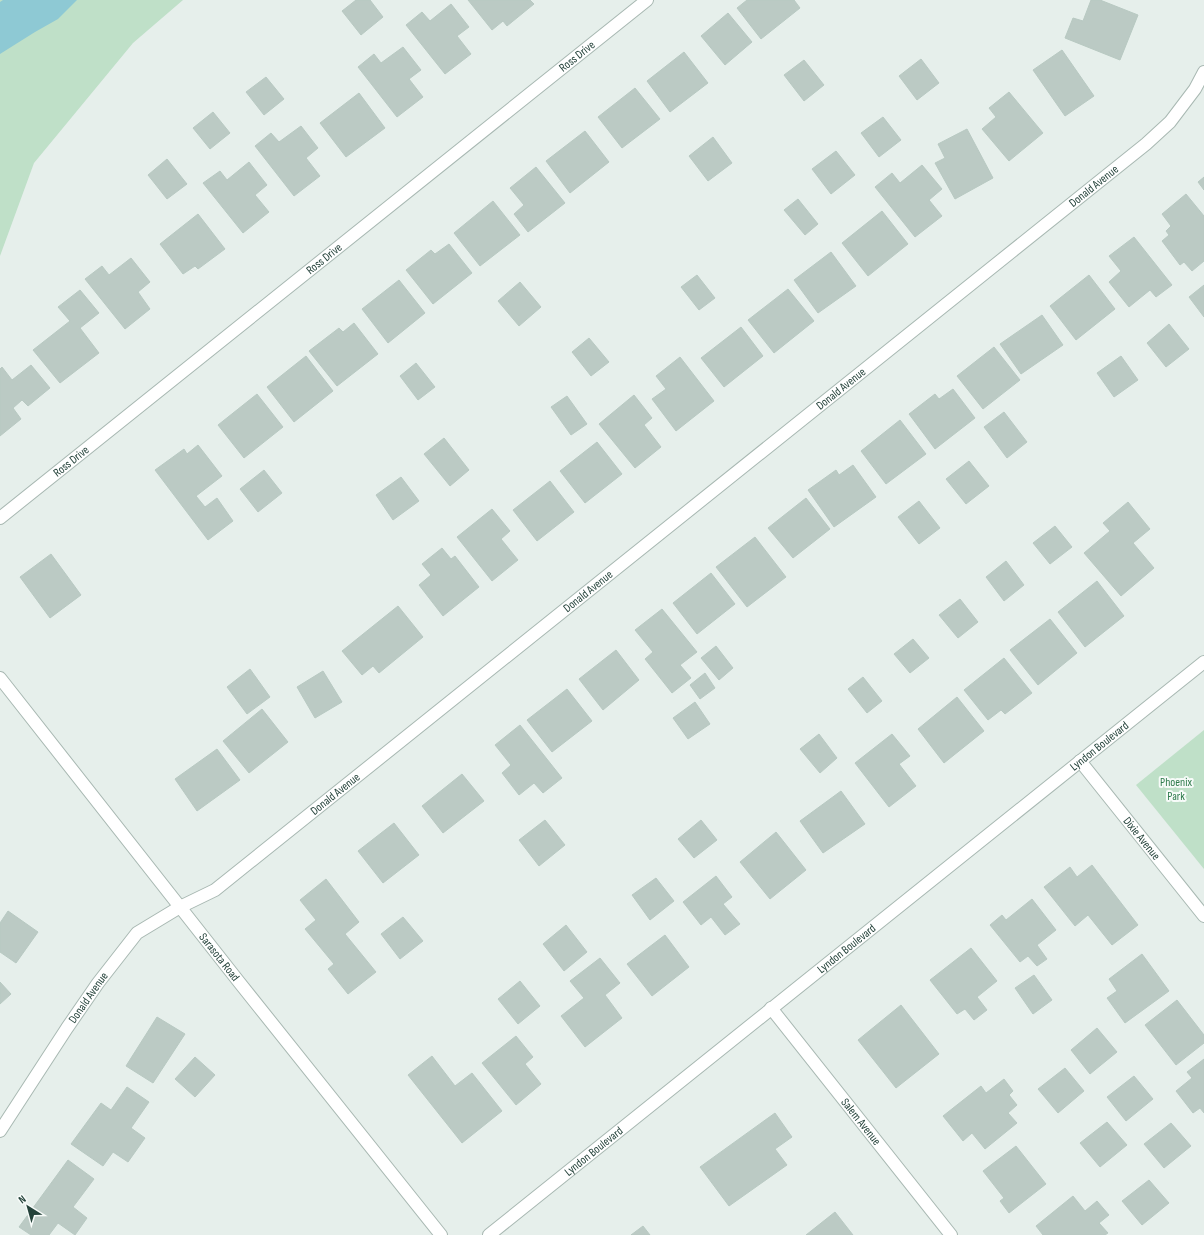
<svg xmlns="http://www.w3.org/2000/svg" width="1204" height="1235" font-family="'Sofia Sans Condensed',sans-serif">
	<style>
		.green { fill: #bfe0c8 }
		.water { fill: #8ec9d4 }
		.building { fill: #bbcac4; stroke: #b8c9c2 }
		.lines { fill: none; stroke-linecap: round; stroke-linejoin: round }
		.minor-casing { stroke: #a8b8b2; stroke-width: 14 }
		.minor { stroke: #fff; stroke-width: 12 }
		.labels { text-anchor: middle; stroke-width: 4; stroke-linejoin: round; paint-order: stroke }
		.street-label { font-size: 12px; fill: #24423a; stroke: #f7fbf9 }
		.park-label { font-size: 12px; fill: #2d7a4b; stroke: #f7fbf9 }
	</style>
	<rect width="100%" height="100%" fill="#e6efeb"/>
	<!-- green -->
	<g class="green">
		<path d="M0,0H183L133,43L34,163L0,256Z"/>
		<path d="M1204,730V869L1136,785Z"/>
	</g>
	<!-- water -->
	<path class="water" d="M3,0H77L58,19L35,32L0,54V2Z"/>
	<!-- building -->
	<g class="building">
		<path d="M356,0H370L383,17L361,35L342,11Z"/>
		<path d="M468,0H530L534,4L507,26L503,21L492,30Z"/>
		<path d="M747,0H794L800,8L761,39L737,8Z"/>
		<path d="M1091,0H1100L1138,15L1120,60L1065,38L1073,18L1083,21Z"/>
		<path d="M451,4L469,27L457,36L471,54L445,74L406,25L422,12L430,21Z"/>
		<path d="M728,13L752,42L725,65L701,36Z"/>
		<path d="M403,47L421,70L409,79L423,97L397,117L358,67L374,54L381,63Z"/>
		<path d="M1062,50L1094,96L1065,116L1033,70Z"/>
		<path d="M684,52L708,83L670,112L647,81Z"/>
		<path d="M921,59L939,83L917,100L899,76Z"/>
		<path d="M804,60L824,85L804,101L784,75Z"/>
		<path d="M266,77L284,99L264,115L246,92Z"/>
		<path d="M635,88L660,119L622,148L598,117Z"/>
		<path d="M1009,92L1043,133L1009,161L982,129L996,117L989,108Z"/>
		<path d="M359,93L385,128L346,157L320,123Z"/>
		<path d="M213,112L230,133L210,149L193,128Z"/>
		<path d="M883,117L901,140L879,157L861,133Z"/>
		<path d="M301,126L318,148L306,158L320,176L294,196L255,146L271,133L279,142Z"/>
		<path d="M967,129L993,178L955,199L935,163L945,158L938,144Z"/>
		<path d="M585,131L609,162L570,193L546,161Z"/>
		<path d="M713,137L732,163L708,181L689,156Z"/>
		<path d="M836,151L855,175L831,194L812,169Z"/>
		<path d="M167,159L187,184L167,199L148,175Z"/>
		<path d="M249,162L267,185L255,195L269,212L243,233L203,183L220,171L227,180Z"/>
		<path d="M922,165L942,189L929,200L942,216L915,237L875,187L892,173L900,183Z"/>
		<path d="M536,167L565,203L528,232L514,214L524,205L510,188Z"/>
		<path d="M1204,177V190L1198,182Z"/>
		<path d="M1186,194L1204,216V261L1192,271L1184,262L1180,265L1162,241L1169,235L1166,231L1171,226L1162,214Z"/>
		<path d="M798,199L818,224L805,235L784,210Z"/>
		<path d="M493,201L520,235L480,266L454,233Z"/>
		<path d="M882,211L908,244L868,276L842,243Z"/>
		<path d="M198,214L225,249L198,269L195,266L183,274L160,244Z"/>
		<path d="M1134,237L1172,285L1156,297L1150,290L1129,307L1109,282L1121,271L1109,256Z"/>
		<path d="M449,244L472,273L433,304L406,270L431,250L435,254Z"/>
		<path d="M831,252L856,286L818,313L794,280Z"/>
		<path d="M131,258L150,282L138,292L150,309L125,329L85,279L102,266L109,275Z"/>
		<path d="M697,275L715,298L699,310L681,287Z"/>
		<path d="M1089,275L1115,309L1076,340L1050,306Z"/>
		<path d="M399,280L425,313L388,343L362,309Z"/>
		<path d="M520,282L541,307L519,326L498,301Z"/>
		<path d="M1204,285V317L1189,297Z"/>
		<path d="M788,289L814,321L774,353L748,320Z"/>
		<path d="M80,290L99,313L80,328L99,353L60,383L33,350L70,321L58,307Z"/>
		<path d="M1042,315L1063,345L1021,374L1000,344Z"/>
		<path d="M354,323L378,354L337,386L309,351L339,328L343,332Z"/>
		<path d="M1169,324L1189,349L1166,367L1147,343Z"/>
		<path d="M741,327L763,356L724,387L701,358Z"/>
		<path d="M589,338L609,362L591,376L572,352Z"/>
		<path d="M994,347L1020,380L983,409L957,376Z"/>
		<path d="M306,356L333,391L294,422L267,387Z"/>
		<path d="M1121,356L1138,380L1114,397L1097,373Z"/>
		<path d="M680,357L714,401L676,431L652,399L666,389L656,376Z"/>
		<path d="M416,363L435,387L418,400L400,376Z"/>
		<path d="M31,365L50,388L28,406L22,400L13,408L21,419L0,436V369L2,367L12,380Z"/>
		<path d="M953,389L975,418L935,449L909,414L935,394L939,399Z"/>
		<path d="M257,394L283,427L244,458L218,425Z"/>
		<path d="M634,395L652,418L644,425L661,447L635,468L599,424Z"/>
		<path d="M567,396L587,424L571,435L551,407Z"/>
		<path d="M1004,412L1027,442L1007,458L984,427Z"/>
		<path d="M900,420L926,454L886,484L861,451Z"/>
		<path d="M444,438L469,470L450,486L424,454Z"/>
		<path d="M597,442L622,474L585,503L560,471Z"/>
		<path d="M198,445L222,476L196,496L205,507L217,498L233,521L208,540L155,470L184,449L187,454Z"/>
		<path d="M969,461L989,486L966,504L946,479Z"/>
		<path d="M853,465L876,497L834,527L808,490L836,470L839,475Z"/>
		<path d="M264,470L282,493L258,512L240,489Z"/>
		<path d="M401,477L419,501L393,520L376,495Z"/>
		<path d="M550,481L574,512L537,541L513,510Z"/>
		<path d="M806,498L830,529L793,558L768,528Z"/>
		<path d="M919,501L940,528L919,544L898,517Z"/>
		<path d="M1128,502L1150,529L1133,543L1154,568L1121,596L1084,553L1110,531L1103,523Z"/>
		<path d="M492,509L510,531L501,539L518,560L492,581L457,537Z"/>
		<path d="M1055,526L1072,547L1050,564L1033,543Z"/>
		<path d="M755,537L786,577L747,607L716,567Z"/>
		<path d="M442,548L451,559L455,556L479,587L443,616L419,585L431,575L422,564Z"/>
		<path d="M51,554L81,595L50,618L20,577Z"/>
		<path d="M1006,561L1024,585L1004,601L986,577Z"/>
		<path d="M711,573L735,604L697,634L673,603Z"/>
		<path d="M1097,581L1124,616L1085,647L1058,612Z"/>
		<path d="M960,599L978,622L958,638L939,615Z"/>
		<path d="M398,606L423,637L379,673L373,666L362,675L342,651Z"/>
		<path d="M662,609L697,652L680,665L691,678L672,693L645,659L653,652L635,630Z"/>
		<path d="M1050,619L1077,653L1038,685L1010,650Z"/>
		<path d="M913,639L929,658L910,673L894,654Z"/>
		<path d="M716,646L733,668L719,680L701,658Z"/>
		<path d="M616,650L639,680L603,710L579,679Z"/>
		<path d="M1004,658L1032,693L1005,714L1001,710L988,720L964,690Z"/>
		<path d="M250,669L270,697L247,714L227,687Z"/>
		<path d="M323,671L342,702L315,718L297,687Z"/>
		<path d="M705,673L715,688L700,699L690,685Z"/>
		<path d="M863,677L882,701L867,713L848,689Z"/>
		<path d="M567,689L592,721L552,752L527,720Z"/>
		<path d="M957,697L984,731L944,763L918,729Z"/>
		<path d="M695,702L710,724L688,739L673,718Z"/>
		<path d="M262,709L288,742L249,773L223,741Z"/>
		<path d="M520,725L562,778L543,793L534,783L519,795L502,773L511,765L495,745Z"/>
		<path d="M819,734L837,758L820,773L800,749Z"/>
		<path d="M892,734L910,756L899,764L916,786L889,807L855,763Z"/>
		<path d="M217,749L240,780L197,811L175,779Z"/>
		<path d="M462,774L484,801L443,833L422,806Z"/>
		<path d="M841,791L865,824L823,853L800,821Z"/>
		<path d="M545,820L565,845L539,866L519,840Z"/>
		<path d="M701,820L717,840L694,858L678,839Z"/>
		<path d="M394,823L419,855L383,883L358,851Z"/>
		<path d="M776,832L806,870L770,899L740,862Z"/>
		<path d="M1092,865L1138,925L1112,945L1088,915L1075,926L1044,887L1070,867L1077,877Z"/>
		<path d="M716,876L732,897L723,904L740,924L725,935L711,917L701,925L683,902Z"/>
		<path d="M656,878L674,901L650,920L632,895Z"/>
		<path d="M326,879L359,922L345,934L376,972L348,994L328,969L334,964L305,929L316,920L300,900Z"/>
		<path d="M1032,899L1056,930L1037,945L1047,959L1037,966L1028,956L1020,962L990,925L1002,915L1006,920Z"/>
		<path d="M8,911L38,932L16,963L0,952V923Z"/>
		<path d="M403,917L423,941L400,959L381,934Z"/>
		<path d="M566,925L587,952L564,971L543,944Z"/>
		<path d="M665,935L689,967L652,996L627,964Z"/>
		<path d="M971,948L997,981L977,997L987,1010L974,1020L965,1009L957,1014L930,980Z"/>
		<path d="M1142,954L1169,991L1125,1023L1107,998L1117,991L1109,979Z"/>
		<path d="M600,958L620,983L605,995L622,1018L585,1047L561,1016L584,998L570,981Z"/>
		<path d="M1034,975L1052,1000L1033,1014L1015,988Z"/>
		<path d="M520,981L540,1006L518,1024L498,999Z"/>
		<path d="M0,982L11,994L0,1004Z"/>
		<path d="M1177,1000L1204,1035V1043L1176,1065L1145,1025Z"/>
		<path d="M901,1005L939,1054L896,1088L858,1040Z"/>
		<path d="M157,1017L185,1034L153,1083L126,1066Z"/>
		<path d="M1097,1028L1117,1052L1090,1074L1071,1050Z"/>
		<path d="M516,1036L533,1057L525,1064L541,1084L516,1105L482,1063Z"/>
		<path d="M432,1056L455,1086L472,1073L502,1111L462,1143L408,1075Z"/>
		<path d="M195,1057L215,1075L195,1097L175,1079Z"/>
		<path d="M1204,1059V1113L1200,1108L1193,1113L1176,1091L1192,1078L1187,1072Z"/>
		<path d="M1065,1068L1084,1091L1058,1113L1038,1089Z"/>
		<path d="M1134,1076L1153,1099L1126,1121L1107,1097Z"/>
		<path d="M1004,1079L1013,1091L1009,1095L1017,1105L1008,1113L1017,1123L985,1149L972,1133L963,1141L943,1116L981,1086L986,1093Z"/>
		<path d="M127,1087L149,1102L131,1128L145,1138L128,1162L113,1152L103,1166L71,1144L101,1103L111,1110Z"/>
		<path d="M775,1113L792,1137L775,1149L787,1165L729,1206L700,1167Z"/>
		<path d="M1107,1122L1127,1145L1100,1167L1080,1143Z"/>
		<path d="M1171,1123L1191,1146L1164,1168L1144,1144Z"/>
		<path d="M1016,1146L1046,1184L1009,1213L1000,1201L1004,1198L983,1171Z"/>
		<path d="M68,1160L94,1179L73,1207L87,1218L75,1235L58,1223L49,1235H31L19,1227Z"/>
		<path d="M1149,1180L1169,1203L1142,1225L1122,1201Z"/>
		<path d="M1073,1196L1085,1211L1097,1201L1109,1215L1099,1223L1108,1233L1105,1235H1043L1036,1226Z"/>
		<path d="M835,1212L853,1235H806Z"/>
		<path d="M643,1226L650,1235H631Z"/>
	</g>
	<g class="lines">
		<!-- minor casing -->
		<g class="minor-casing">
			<g id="minor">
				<path id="s1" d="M0,518L647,0"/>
				<path id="s2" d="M0,678L239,982L441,1235"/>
				<path id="s3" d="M1080,761L1204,916"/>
				<path id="s4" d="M771,1008L951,1235"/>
				<path id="s5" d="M0,1131L67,1028L98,983L137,933L180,907L215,890L1146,144L1170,122L1195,89L1204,72"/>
				<path id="s6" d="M489,1235L1204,662"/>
			</g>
		</g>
		<!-- minor -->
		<use href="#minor" class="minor"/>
	</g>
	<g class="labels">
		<!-- street labels -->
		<g class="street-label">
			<text dy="4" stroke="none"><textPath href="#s1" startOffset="739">Ross Drive</textPath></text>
			<text dy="4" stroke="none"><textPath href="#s5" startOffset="1456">Donald Avenue</textPath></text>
			<text dy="4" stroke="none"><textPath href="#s1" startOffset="415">Ross Drive</textPath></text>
			<text dy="4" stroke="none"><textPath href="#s5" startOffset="1132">Donald Avenue</textPath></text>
			<text dy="4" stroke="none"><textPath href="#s1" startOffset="91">Ross Drive</textPath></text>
			<text dy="4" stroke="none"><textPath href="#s5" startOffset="808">Donald Avenue</textPath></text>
			<text dy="4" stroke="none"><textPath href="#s6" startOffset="782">Lyndon Boulevard</textPath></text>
			<text dy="4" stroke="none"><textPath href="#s5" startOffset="484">Donald Avenue</textPath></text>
			<text dy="4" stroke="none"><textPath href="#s3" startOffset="99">Dixie Avenue</textPath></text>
			<text dy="4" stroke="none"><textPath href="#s6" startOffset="458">Lyndon Boulevard</textPath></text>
			<text dy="4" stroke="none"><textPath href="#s2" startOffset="355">Sarasota Road</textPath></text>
			<text dy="4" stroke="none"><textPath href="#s5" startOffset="160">Donald Avenue</textPath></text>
			<text dy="4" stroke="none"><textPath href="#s4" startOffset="145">Salem Avenue</textPath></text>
			<text dy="4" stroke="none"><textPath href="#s6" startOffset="134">Lyndon Boulevard</textPath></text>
		</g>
		<!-- park labels -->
		<g class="park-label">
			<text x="1176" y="786">Phoenix<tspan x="1176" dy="14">Park</tspan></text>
		</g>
	</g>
	<!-- north arrow -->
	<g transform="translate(28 1207) rotate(323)" stroke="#f7fbf9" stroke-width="3" paint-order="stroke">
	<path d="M0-3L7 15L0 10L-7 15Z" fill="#24423a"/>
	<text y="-6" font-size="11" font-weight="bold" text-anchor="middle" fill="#24423a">N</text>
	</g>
</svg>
